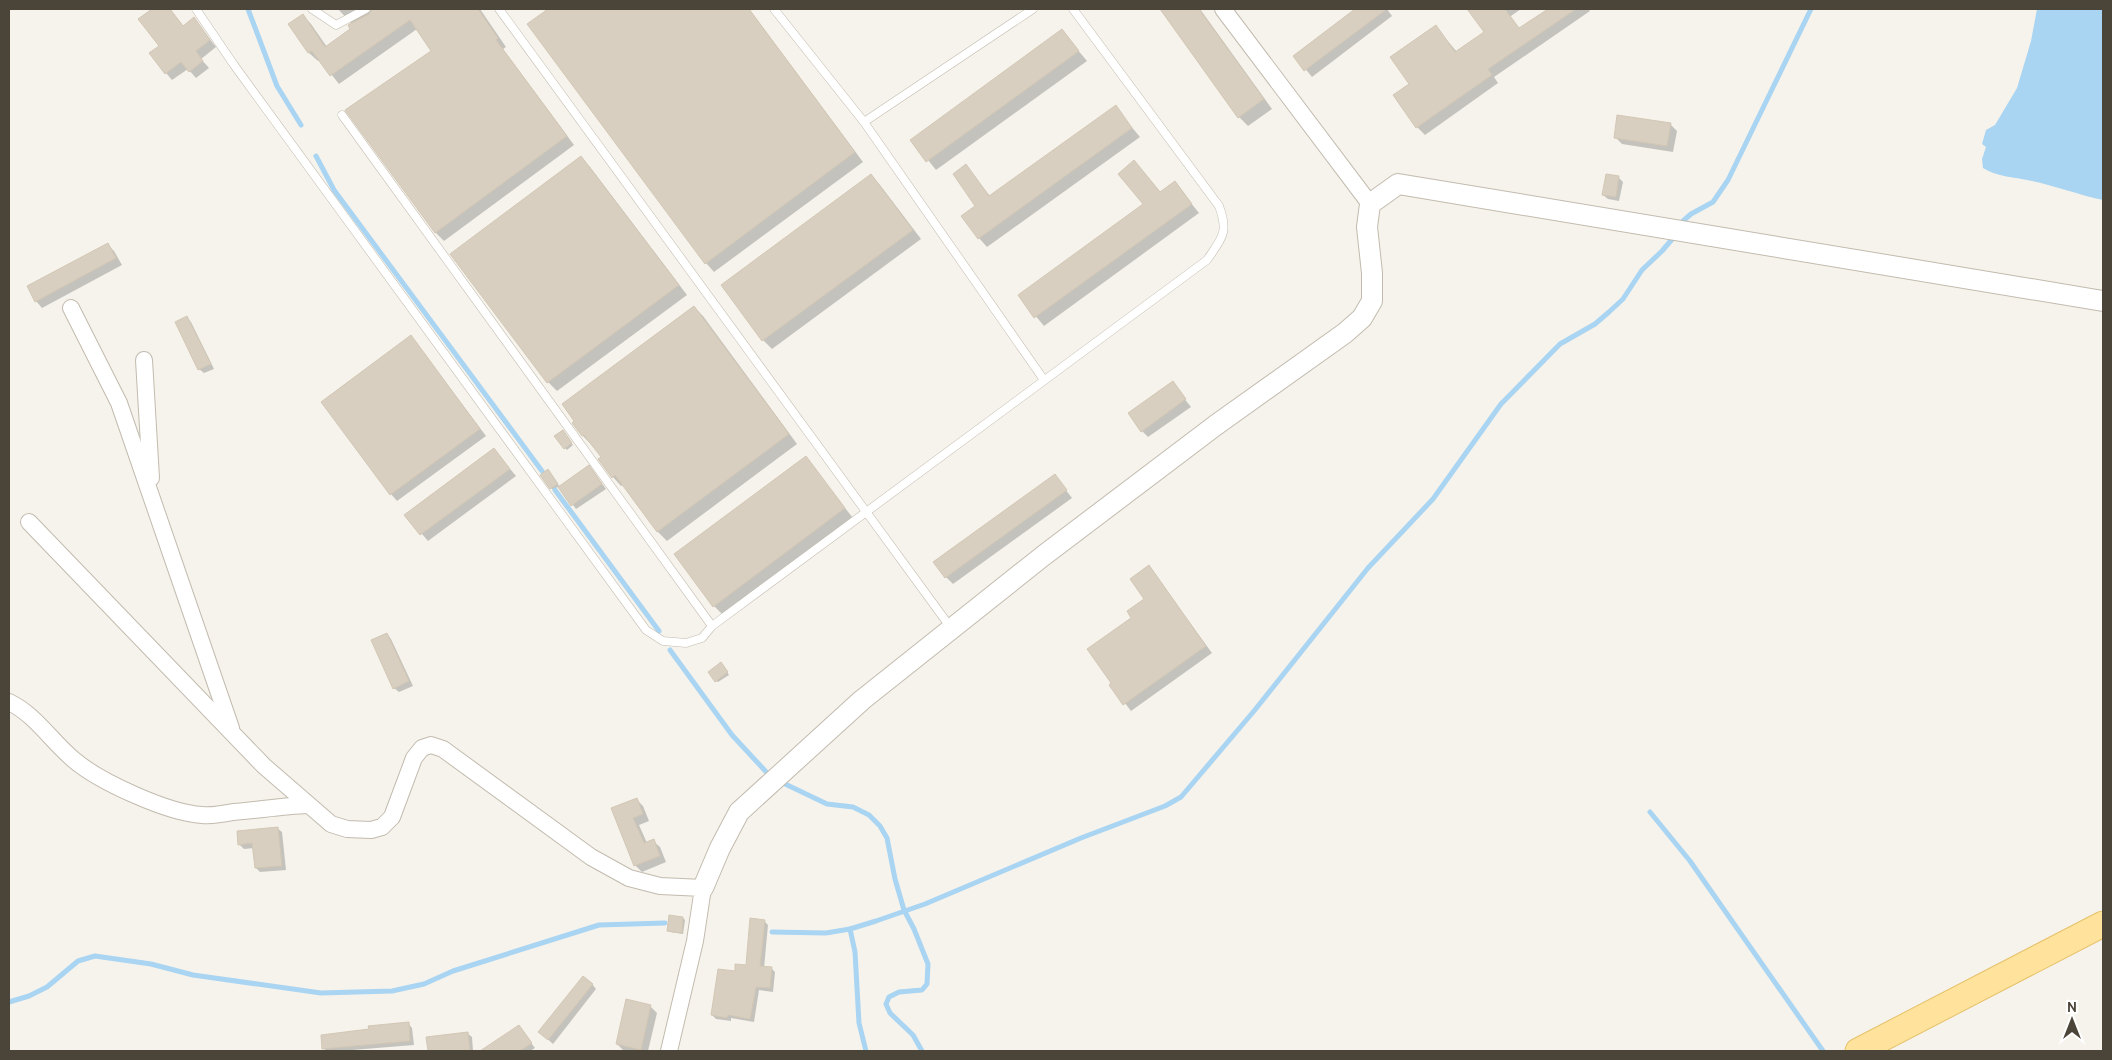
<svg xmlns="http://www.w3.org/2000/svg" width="2112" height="1060" font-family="Cabin,sans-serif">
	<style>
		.water { fill: #a9d4f2 }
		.shadow { fill: #0003 }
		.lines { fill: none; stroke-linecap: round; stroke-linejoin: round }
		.stream { stroke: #a9d4f2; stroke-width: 5 }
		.building { fill: #d8cfc1; stroke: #d3c7b4 }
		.service-casing { stroke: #c2bbae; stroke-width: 9 }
		.minor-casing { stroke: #c2bbae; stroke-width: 18 }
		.tertiary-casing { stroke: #c2bbae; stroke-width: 22 }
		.primary-casing { stroke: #e6c16a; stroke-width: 27 }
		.service { stroke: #fff; stroke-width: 8 }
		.minor { stroke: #fff; stroke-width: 16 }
		.tertiary { stroke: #fff; stroke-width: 20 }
		.primary { stroke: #ffe39c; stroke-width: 25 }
	</style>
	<rect width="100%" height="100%" fill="#f6f3ec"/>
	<!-- water -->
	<path class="water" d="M2037,9H2103V200C2079,195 2056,186 2032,181C2015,177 1997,177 1983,168L1982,159L1986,147L1982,144L1986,130L1995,125L2017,88L2031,41Z"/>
	<!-- shadow -->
	<g class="shadow">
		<path d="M154,9H170L184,27L194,19L216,47L201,59L209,68L196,78L188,69L172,80L150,54L160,46L140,20Z"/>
		<path d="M338,9H380L382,11L386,9H480L506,47L503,49L574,145L444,241L436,233L347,110L433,52L417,29L339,84L320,60L318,61L309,53L290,24L303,16L311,24L327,47L352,29V24Z"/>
		<path d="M550,9H749L863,162L714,272L706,263L529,25Z"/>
		<path d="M1161,9H1200L1272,109L1248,126L1239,117Z"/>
		<path d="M1357,9H1387L1392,16L1312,77L1295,56Z"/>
		<path d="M1469,9H1521L1488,32Z"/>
		<path d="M1550,9H1588L1590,11L1494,77L1498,83L1425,135L1417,127L1395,96L1411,84L1436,27L1457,52L1479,58Z"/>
		<path d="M1062,31L1087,61L936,170L912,140Z"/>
		<path d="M1115,107L1140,137L987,247L979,238L977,206L966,166L990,196Z"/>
		<path d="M1670,124L1677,131L1673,152L1622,144L1615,137Z"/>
		<path d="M581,158L590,167L687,295L557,391L548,382Z"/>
		<path d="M1142,170L1161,193L1175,183L1199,213L1044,326L1019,296L1145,204Z"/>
		<path d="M871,176L880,185L921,239L772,349L763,340Z"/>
		<path d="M1618,177L1623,182L1619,201L1608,199L1603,195Z"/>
		<path d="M107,244L114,251L122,265L42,308L36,301Z"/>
		<path d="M694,307L703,316L797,444L667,541L658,532L623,485L621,486L613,477L603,457L583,436Z"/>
		<path d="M187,318L191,322L214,369L204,373L199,369Z"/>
		<path d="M411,337L486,436L397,501L391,494Z"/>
		<path d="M1172,383L1191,407L1148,437L1142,431Z"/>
		<path d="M564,433L573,445L567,450L565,448Z"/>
		<path d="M494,450L516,476L428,541L406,515Z"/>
		<path d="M805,458L853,518L723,615L714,606Z"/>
		<path d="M593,471L606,489L576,509L559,486L553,490L541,475L549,472L560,487Z"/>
		<path d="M1055,476L1072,498L953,584L946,577L935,562Z"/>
		<path d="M1149,567L1212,653L1131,711L1111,685L1133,618L1146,599Z"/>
		<path d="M387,634L391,639L413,686L399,692L394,688Z"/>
		<path d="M723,666L729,675L718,682L716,681Z"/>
		<path d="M636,799L643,806L649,821L639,825L647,843L653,841L660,847L666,862L642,872L635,865L612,809Z"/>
		<path d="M277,828L282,832L286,870L260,872L256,868L254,848L244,849L239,844Z"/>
		<path d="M683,918L685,920L683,934L670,932L668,931Z"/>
		<path d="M764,921L768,925L764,968H771L775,972L773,992L759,990L754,1022L731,1018V1021L716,1019L712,1015L736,973L747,966Z"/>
		<path d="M592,984L596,989L553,1044L544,1036Z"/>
		<path d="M650,1006L657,1013L648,1051H624L617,1044Z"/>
		<path d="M408,1023L412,1028L414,1045L340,1051H327L323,1048Z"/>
		<path d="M519,1027L535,1048L530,1051H488L486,1048Z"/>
		<path d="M467,1033L472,1037L473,1051H429L428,1038Z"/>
	</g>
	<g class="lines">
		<!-- stream -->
		<g class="stream">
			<path d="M248,9L277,86L301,125"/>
			<path d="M316,156L334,190L542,471"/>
			<path d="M1683,221L1691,214L1713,202L1728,180L1811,9"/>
			<path d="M555,490L659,631"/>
			<path d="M670,650L732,735L769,775"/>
			<path d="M783,783L827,804L853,807L869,815L880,826L887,838L895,879L904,910L914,929L928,964L927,984L922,990L899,992L889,997L886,1004L890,1013L913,1035L922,1051"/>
			<path d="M1650,812L1690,861L1823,1051"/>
			<path d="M850,929L855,952L859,1023L866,1051"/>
			<path d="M772,932L826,933L850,929L876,921L925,904L1081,838L1165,806L1181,797L1254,711L1368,568L1433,499L1501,404L1560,344L1595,324L1609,312L1623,299L1642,270L1662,251L1674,237"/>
			<path d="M9,1002L29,996L47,987L78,961L95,956L151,964L193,975L321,993L392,991L424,984L453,971L599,925L665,923"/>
		</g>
	</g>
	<!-- building -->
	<g class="building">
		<path d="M152,9H170L183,26L194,17L210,40L196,51L203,61L189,72L181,62L165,74L149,53L159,46L138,19Z"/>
		<path d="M372,9H478L498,38L496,40L567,136L435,233L345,110L431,51L410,20L330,76L312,51L308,53L288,24L303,14L325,47L350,29L348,25L369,14Z"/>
		<path d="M548,9H749L855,152L705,264L527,24Z"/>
		<path d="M1160,9H1199L1264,99L1238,118Z"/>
		<path d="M1355,9H1387L1304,71L1293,56Z"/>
		<path d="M1467,9H1505L1519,28L1548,9H1576L1488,69L1492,75L1416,128L1393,95L1409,84L1390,57L1436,25L1455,52L1484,32Z"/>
		<path d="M1062,29L1079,51L926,162L910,140Z"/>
		<path d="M1116,105L1132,128L978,239L961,216L975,206L953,174L966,164L989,196Z"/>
		<path d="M1617,115L1671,123L1667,146L1614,138Z"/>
		<path d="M581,156L679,285L547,383L450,254Z"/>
		<path d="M1134,160L1160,192L1175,181L1192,204L1034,318L1018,295L1143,204L1118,174Z"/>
		<path d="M871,174L913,230L762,341L721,285Z"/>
		<path d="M1606,174L1619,176L1616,197L1602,195Z"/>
		<path d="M108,243L116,258L35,302L27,286Z"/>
		<path d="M694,306L789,434L657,532L615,475L612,478L598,459L601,457L584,435L582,436L572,423L574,421L562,404Z"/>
		<path d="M187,316L211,364L198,370L175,322Z"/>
		<path d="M411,335L480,429L390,495L321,402Z"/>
		<path d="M1173,381L1186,399L1141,432L1128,413Z"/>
		<path d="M563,430L572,443L564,449L554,436Z"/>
		<path d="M494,448L510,469L420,535L404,515Z"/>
		<path d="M806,456L845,508L713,607L674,554Z"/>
		<path d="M589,465L602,484L571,506L558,487Z"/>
		<path d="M548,469L558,484L550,489L540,475Z"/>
		<path d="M1055,474L1067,490L945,578L933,562Z"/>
		<path d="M1149,565L1206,646L1123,705L1109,685L1111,683L1087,649L1131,618L1127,611L1144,599L1130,579Z"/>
		<path d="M387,633L409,681L393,689L371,640Z"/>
		<path d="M721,662L728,672L715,682L708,672Z"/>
		<path d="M637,798L643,814L633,818L644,843L654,839L660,856L634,866L611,808Z"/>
		<path d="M278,827L282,866L255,868L252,843L238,845L237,831Z"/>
		<path d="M669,915L683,917L682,933L667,931Z"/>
		<path d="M750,918L765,920L760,966L772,967L770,988L756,987L750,1019L728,1015L727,1018L711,1015L718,969L735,971V964L746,965Z"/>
		<path d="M583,976L593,984L548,1040L538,1032Z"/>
		<path d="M626,999L651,1005L641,1050L616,1044Z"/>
		<path d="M409,1022L410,1041L322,1049L321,1035L369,1029L368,1026Z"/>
		<path d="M519,1025L532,1043L520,1051H480Z"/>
		<path d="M468,1032L470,1051H428L426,1037Z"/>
	</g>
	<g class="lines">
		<!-- service casing -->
		<g class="service-casing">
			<g id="service">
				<path d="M196,9L234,65L646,630L663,641L686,643L702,638L712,626L1207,260C1222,238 1229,233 1219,206L1073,9"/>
				<path d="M312,9L336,25L366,9"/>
				<path d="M499,9L951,628"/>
				<path d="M774,9L864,122L1044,380"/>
				<path d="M342,115L712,626"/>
				<path d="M864,122L1033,9"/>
			</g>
		</g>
		<!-- minor casing -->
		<g class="minor-casing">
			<g id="minor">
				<path d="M1223,9L1370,204"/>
				<path d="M71,308L119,403L231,728"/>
				<path d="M144,360L151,478"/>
				<path d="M29,522L264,766L331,824L347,829L371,830L382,827L392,817L414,758L422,748L431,745L443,749L591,857L629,878L660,886L703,888L695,941L669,1051"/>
				<path d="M9,702C36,715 51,741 74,760C100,782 168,813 202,815C212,816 223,814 233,812C258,810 283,806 308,805"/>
			</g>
		</g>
		<!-- tertiary casing -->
		<g class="tertiary-casing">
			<path id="tertiary" d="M703,888L720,848L739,812L862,700L1043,556L1216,425L1345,333L1362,318L1372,301V273L1367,227L1370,204L1398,184L2103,301"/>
		</g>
		<!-- primary casing -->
		<g class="primary-casing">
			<path id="primary" d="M1858,1051L2103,924"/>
		</g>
		<!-- service -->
		<use href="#service" class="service"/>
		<!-- minor -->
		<use href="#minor" class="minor"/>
		<!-- tertiary -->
		<use href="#tertiary" class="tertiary"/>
		<!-- primary -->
		<use href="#primary" class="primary"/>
	</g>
	<!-- border -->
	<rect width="2112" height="1060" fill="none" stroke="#4b4439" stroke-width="20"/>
	<!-- north arrow -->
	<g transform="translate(2072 1020)" stroke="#ffffff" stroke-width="4" paint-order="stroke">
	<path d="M0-4L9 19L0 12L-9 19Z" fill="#4b4439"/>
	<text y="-8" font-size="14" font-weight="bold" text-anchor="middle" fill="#4b4439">N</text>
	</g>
</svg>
